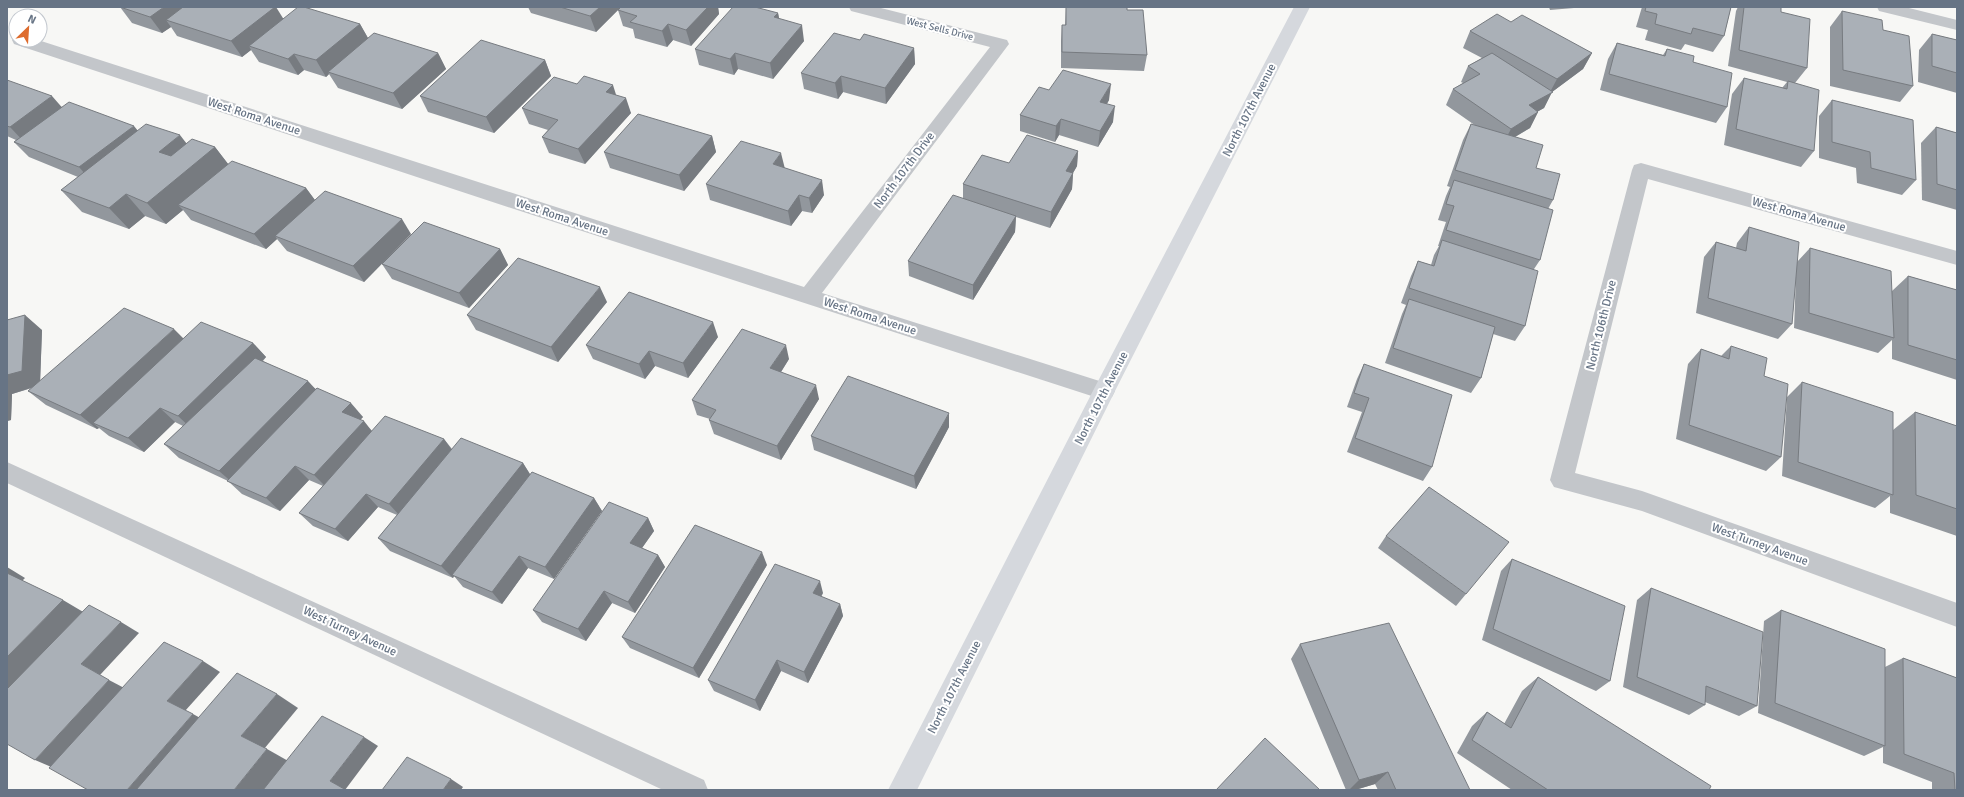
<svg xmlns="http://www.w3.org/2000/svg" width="1964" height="797" font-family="Signika,sans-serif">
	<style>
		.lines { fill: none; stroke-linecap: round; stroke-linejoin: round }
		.street { fill: #c3c6ca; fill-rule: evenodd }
		.secondary { fill: #d5d8dd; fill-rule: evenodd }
		.wall { fill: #92979d }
		.shaded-wall { fill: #777b80 }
		.building { fill: #aab0b7; stroke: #777b80 }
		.labels { text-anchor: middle; stroke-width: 4; stroke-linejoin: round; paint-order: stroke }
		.far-street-label { font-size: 10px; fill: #677485; stroke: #fff }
		.street-label { font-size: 12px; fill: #677485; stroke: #fff }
	</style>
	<rect width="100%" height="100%" fill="#f7f7f5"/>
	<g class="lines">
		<!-- street -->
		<g class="street">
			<path d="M849,7H877L1007,40L1009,44L822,293L1112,385L1115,391L1112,397L1104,400L511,208L14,44L12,40L16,36V40H38L804,287L990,47L851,11Z"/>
			<path d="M1877,7H1905L1957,20V30L1879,11Z"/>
			<path d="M1641,163L1957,251V265L1648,179L1575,473L1642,491L1957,603V627L1642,511L1554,487L1550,480L1632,170L1634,165Z"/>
			<path d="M7,462L704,780L708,790H663L7,483Z"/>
		</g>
		<!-- secondary -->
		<path class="secondary" d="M1294,7H1310L1115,391L917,790H888L1096,385Z"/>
	</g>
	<!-- wall -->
	<g class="wall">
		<path d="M120,7L360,24L368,38L438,53L446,69L402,109L338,88L329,74L326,77L304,70L298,75L259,62L251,50L242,57L177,36L171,27L162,33L132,23Z"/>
		<path d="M528,7H718L719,14L691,46L673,40L667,47L635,38L633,29L623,26L618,10L596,32L531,13Z"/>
		<path d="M1066,7H1127V10L1147,55L1144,71L1061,68V41L1062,25H1065Z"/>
		<path d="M1549,7H1586L1550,10Z"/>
		<path d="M1642,7H1731L1724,36L1713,52L1685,44L1681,50L1645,40L1648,30L1636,27Z"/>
		<path d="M1738,7H1781V12L1807,68L1795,83L1814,151L1801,167L1724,145L1732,94L1744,78L1782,88L1787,82L1728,66L1736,11Z"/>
		<path d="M1842,11L1883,30L1913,86L1900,102L1830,86V27Z"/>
		<path d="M778,13L779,18L804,41L773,79L738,69L734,75L699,65L695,49Z"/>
		<path d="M1511,22L1592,53L1583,69L1552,92L1544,108L1537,112H1538L1530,128L1515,137L1536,168L1553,200L1548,209L1540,260L1534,269L1525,326L1515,341L1493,334L1481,378L1471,393L1385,363L1402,314L1406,305L1401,303L1411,276L1418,261L1431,265L1434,255L1439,246H1438L1446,222L1438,220L1446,196L1450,187L1447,186L1463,140L1471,124L1476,126L1446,105L1453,89L1463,83L1461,82L1468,66L1482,58L1463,48L1470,31Z"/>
		<path d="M1932,34L1957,40V93L1918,82L1919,50Z"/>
		<path d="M860,40L914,48L915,64L886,104L843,92L838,99L804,89L801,73Z"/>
		<path d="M1617,43L1663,55L1667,49L1693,62L1727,107L1716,123L1600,90L1608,59Z"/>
		<path d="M545,60L551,76L494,133L428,112L420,96Z"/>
		<path d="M7,80L62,107L137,131L186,144L215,147L228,164L306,188L315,200L411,234L364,282L287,251L277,239L266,249L191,220L183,210L166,224L145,216L129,229L82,212L61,190L78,177L29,157L14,142L16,140L7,136Z"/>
		<path d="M1049,90L1109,100L1107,104L1113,122L1098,147L1059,135L1055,142L1020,131V115Z"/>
		<path d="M616,95L631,113L585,164L549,153L542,137L548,130L529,124L522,108Z"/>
		<path d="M1832,100L1916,180L1902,195L1857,183L1856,168L1819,158V116Z"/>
		<path d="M1936,127L1957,133V210L1922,200L1921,143Z"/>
		<path d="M712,136L716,152L684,191L610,168L604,152Z"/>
		<path d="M1078,151L1077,166L1073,173L1072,189L1050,228L1016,217L1015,232L973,300L909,276L908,261L963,198V184L1009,163Z"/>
		<path d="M784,168L824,195L812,213L802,211L791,226L710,200L706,184Z"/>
		<path d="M1749,227L1797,262L1810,248L1892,291L1908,276L1957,290V380L1892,359V340L1878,353L1794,328L1796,276L1792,324L1778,339L1696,313L1704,257L1716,242L1736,248L1737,243Z"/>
		<path d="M500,249L508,265L469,308L392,279L382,264Z"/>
		<path d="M607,302L558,362L476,330L467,315Z"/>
		<path d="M7,320L42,330L40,381L183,338L253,343L266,357L263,361L316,389L363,417L360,420L372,431L444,439L452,449L523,463L530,474L594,498L602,511L554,579L528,568L502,604L463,587L454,576L453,578L390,551L378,538L397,515L378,507L348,541L313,526L299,513L323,486L309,480L280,511L242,494L228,481L179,458L164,444L183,426L175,422L144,452L109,436L99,428L97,429L46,405L28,391L32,388L12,394L11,420L7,421Z"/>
		<path d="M718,337L688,378L655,366L645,379L593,359L586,345Z"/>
		<path d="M1731,346L1764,376L1781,457L1766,471L1676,439L1688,364L1701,349L1721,356Z"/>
		<path d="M789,359L781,372L819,399L781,460L714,434L709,420L710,419L697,415L692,400Z"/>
		<path d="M1364,364L1432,467L1423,481L1347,452L1362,412L1347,407L1357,379Z"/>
		<path d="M1802,382L1893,430L1915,412L1957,426V536L1890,513V496L1875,508L1782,476L1787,397Z"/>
		<path d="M949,427L916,489L814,450L811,436Z"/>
		<path d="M648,518L654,531L642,548L658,555L665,567L635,613L612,603L586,641L542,622L533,610Z"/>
		<path d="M1386,536L1466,594L1456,606L1378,548Z"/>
		<path d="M1512,559L1610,681L1596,691L1482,640L1501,571Z"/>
		<path d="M767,565L699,678L630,648L622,637Z"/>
		<path d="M1651,588L1757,706L1739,716L1705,702V705L1689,715L1623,687L1637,600Z"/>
		<path d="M823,593L821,597L840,604L843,616L808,683L781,671L760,711L714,691L708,680Z"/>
		<path d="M1781,610L1885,667L1903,658L1957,678V790H1932V782L1883,763V747L1864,756L1758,713L1764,621Z"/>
		<path d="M1300,644L1470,790H1378L1375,784L1355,790H1346L1291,659Z"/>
		<path d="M1538,677L1709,790H1512L1457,753L1472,726L1487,712L1504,724L1522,691Z"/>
	</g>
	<!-- shaded-wall -->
	<g class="shaded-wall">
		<path d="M164,7H197L166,20L171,27L162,33L150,17Z"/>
		<path d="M259,7H276L286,23L249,46L251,50L242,57L231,41Z"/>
		<path d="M600,7H621L596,32L590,16Z"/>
		<path d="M708,7H718L719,14L691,46L686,30Z"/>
		<path d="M778,13L781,29L774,17Z"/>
		<path d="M360,24L369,40L328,72L329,74L326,77L316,60Z"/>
		<path d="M668,24L673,40L667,47L662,31Z"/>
		<path d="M802,25L804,41L773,79L770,63Z"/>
		<path d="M914,48L915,64L886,104L885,88Z"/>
		<path d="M438,53L446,69L402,109L393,93Z"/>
		<path d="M735,53L738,69L734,75L730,59Z"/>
		<path d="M1592,53L1583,69L1552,92L1544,108L1520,121L1529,105L1549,94L1557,79Z"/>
		<path d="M294,54L304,70L298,75L288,59Z"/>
		<path d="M545,60L551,76L494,133L486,117Z"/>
		<path d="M841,76L843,92L838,99L835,83Z"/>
		<path d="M1111,84L1109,100L1098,118L1100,102Z"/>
		<path d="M613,85L618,101L606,92Z"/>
		<path d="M52,96L66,112L25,143L10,127Z"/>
		<path d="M626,98L631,113L585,164L578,149Z"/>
		<path d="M1115,106L1113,122L1098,147L1100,131Z"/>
		<path d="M1538,112L1530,128L1503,144L1511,129Z"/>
		<path d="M1061,119L1059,135L1055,142L1056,126Z"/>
		<path d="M134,126L147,142L93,183L79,167Z"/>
		<path d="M180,135L197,157L177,174L159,152Z"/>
		<path d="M712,136L716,152L684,191L679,175Z"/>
		<path d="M215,147L232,169L178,205L183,210L166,224L147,203Z"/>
		<path d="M1078,151L1077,166L1065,187L1066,171Z"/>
		<path d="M781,153L785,169L773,164Z"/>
		<path d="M1073,173L1072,189L1050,228L1051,212Z"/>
		<path d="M822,180L824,195L812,213L809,198Z"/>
		<path d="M306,188L317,203L275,236L277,239L266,249L254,234Z"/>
		<path d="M126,194L145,216L129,229L109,208Z"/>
		<path d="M799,195L802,211L791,226L788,211Z"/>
		<path d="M1016,216L1015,232L973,300V285Z"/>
		<path d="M402,219L411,234L364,282L353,266Z"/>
		<path d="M500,249L508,265L469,308L459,293Z"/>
		<path d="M600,287L607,302L558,362L551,347Z"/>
		<path d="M25,315L42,330L40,385L12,394L11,420L7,421V375Z"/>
		<path d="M713,322L718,337L688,378L683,363Z"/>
		<path d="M174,329L189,344L93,423L99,428L97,429L80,415Z"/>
		<path d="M253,343L266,357L193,430L178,416Z"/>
		<path d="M786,345L789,359L774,383L770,368Z"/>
		<path d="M649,351L655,366L645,379L639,364Z"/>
		<path d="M308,381L321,395L234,484L219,471Z"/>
		<path d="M816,385L819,399L781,460L777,446Z"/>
		<path d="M351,403L363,417L354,426L342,412Z"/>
		<path d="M160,408L175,422L144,452L128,438Z"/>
		<path d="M949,413V427L916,489L914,476Z"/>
		<path d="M364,421L375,435L327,488L314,475Z"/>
		<path d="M444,439L454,453L401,517L389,504Z"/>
		<path d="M523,463L531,476L452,575L454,576L453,578L441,566Z"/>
		<path d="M295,466L309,480L280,511L266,498Z"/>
		<path d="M366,494L378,507L348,541L335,529Z"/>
		<path d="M594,498L602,511L554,579L545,567Z"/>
		<path d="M648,518L654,531L637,555L630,543Z"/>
		<path d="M762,552L767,565L699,678L693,668Z"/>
		<path d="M658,555L665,567L635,613L628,602Z"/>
		<path d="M519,556L528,568L502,604L492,592Z"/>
		<path d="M7,567L25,578L7,596Z"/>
		<path d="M820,581L823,593L816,605L813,593Z"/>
		<path d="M604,591L612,603L586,641L578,629Z"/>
		<path d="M63,600L90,616L7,703V657Z"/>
		<path d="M840,604L843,616L808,683L804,672Z"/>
		<path d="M121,622L139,633L100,675L81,664Z"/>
		<path d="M777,660L781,671L760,711L755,700Z"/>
		<path d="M203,661L220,672L185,711L167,701Z"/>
		<path d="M109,680L128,690L56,769L35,760Z"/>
		<path d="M277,694L298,708L264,749L241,736Z"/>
		<path d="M193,714L211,724L154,790H127Z"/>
		<path d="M364,737L378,746L345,790L330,781Z"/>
		<path d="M267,749L290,762L268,790H234Z"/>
		<path d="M1388,772L1375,784L1355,790H1349L1359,780Z"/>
		<path d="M451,779L463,787L461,790H443Z"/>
	</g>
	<!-- building -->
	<g class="building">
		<path d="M120,7H164L150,17Z"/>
		<path d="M183,7H275L231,41L166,20Z"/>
		<path d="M298,7H304L360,24L316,60L294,54L288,59L249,46Z"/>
		<path d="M560,7H600L590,16Z"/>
		<path d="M621,7H708L686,30L668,24L662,31L630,22L637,16L618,10Z"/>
		<path d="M733,7H755L778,13L774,17L802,25L770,63L735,53L730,59L695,49Z"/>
		<path d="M1066,7H1127V10H1143L1147,55L1062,52V25H1066Z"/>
		<path d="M1646,7H1731L1724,36L1693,28L1691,34L1655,24L1657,14L1645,11Z"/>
		<path d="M1744,7H1781V12L1810,19L1807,68L1739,50Z"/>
		<path d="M1842,11L1882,20L1883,30L1909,36L1913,86L1843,70Z"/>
		<path d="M1497,14L1511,22L1522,15L1592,53L1557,79L1470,31Z"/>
		<path d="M374,33L438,53L393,93L328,72Z"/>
		<path d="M834,33L860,40L864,34L914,48L885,88L841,76L835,83L801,73Z"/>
		<path d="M1932,34L1957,40V73L1932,66Z"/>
		<path d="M481,40L545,60L486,117L420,96Z"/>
		<path d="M1617,43L1665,56L1667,49L1694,56L1693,62L1732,73L1727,107L1609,74Z"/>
		<path d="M1492,53L1553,92L1529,105L1538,112L1511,129L1453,89L1480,74L1468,66Z"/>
		<path d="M1063,70L1111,84L1100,102L1115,106L1100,131L1061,119L1056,126L1020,115L1039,87L1049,90Z"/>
		<path d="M584,76L613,85L606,92L626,98L578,149L542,137L558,120L522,108L554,77L577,84Z"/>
		<path d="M1744,78L1787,89L1788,81L1819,90L1814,151L1736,129Z"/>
		<path d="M7,80L52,96L10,127L7,126Z"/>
		<path d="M1832,100L1913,120L1916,180L1871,168L1870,152L1832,142Z"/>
		<path d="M69,102L134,126L79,167L14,142Z"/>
		<path d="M638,114L712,136L679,175L604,152Z"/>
		<path d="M146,124L180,135L159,152L171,156L192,139L215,147L147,203L126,194L109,208L61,190Z"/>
		<path d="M1471,124L1543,145L1536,168L1560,174L1553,200L1455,170Z"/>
		<path d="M1936,127L1957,133V190L1937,184Z"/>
		<path d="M1027,135L1078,151L1066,171L1073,173L1051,212L963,184L982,155L1009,163Z"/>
		<path d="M741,141L781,153L773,164L822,180L809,198L799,195L788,211L706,184Z"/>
		<path d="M232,161L306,188L254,234L178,205Z"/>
		<path d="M1454,180L1553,210L1540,260L1446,230L1454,206L1446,204Z"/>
		<path d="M325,191L402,219L353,266L275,236Z"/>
		<path d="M953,195L1016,216L973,285L908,261Z"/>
		<path d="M424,222L500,249L459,293L382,264Z"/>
		<path d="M1749,227L1799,242L1792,324L1708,298L1716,242L1746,251Z"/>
		<path d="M1442,240L1538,271L1525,326L1409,288L1418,261L1434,266Z"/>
		<path d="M1810,248L1891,271L1894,338L1809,313Z"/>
		<path d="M518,258L600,287L551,347L467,315Z"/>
		<path d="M1908,276L1957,290V360L1908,345Z"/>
		<path d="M629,292L713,322L683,363L649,351L639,364L586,345Z"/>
		<path d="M1409,299L1495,327L1481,378L1393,348Z"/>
		<path d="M124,308L174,329L80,415L28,391Z"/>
		<path d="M25,315L22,371L7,375V320Z"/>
		<path d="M201,322L253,343L178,416L160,408L128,438L93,423Z"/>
		<path d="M742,329L786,345L770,368L816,385L777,446L709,420L716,410L692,400Z"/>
		<path d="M1731,346L1767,358L1764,376L1788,384L1781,457L1689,425L1701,349L1729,359Z"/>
		<path d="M255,358L308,381L219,471L164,444Z"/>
		<path d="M1364,364L1452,395L1432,467L1355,438L1369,398L1354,393Z"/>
		<path d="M848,376L949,413L914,476L811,436Z"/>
		<path d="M1802,382L1893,412V495L1798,462Z"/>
		<path d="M317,388L351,403L342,412L364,421L314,475L295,466L266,498L227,481Z"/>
		<path d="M1915,412L1957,426V509L1916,495Z"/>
		<path d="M385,416L444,439L389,504L366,494L335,529L299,513Z"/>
		<path d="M461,438L523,463L441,566L378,538Z"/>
		<path d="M532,472L594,498L545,567L519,556L492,592L452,575Z"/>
		<path d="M1429,487L1509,542L1466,594L1386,536Z"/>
		<path d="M609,502L648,518L630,543L658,555L628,602L604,591L578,629L533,610Z"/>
		<path d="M695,525L762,552L693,668L622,637Z"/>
		<path d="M1512,559L1625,606L1610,681L1493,629Z"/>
		<path d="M775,564L820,581L813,593L840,604L804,672L777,660L755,700L708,680Z"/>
		<path d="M7,573L63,600L7,657Z"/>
		<path d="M1651,588L1763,632L1757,706L1706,686L1705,705L1637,677Z"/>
		<path d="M89,605L121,622L81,664L109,680L35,760L7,744V689Z"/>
		<path d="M1781,610L1885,649V746L1775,703Z"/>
		<path d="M1389,623L1470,790H1396L1388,772L1359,780L1300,644Z"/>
		<path d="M164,642L203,661L167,701L193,714L127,790H88L49,768Z"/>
		<path d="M1903,658L1957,678V790H1955L1954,773L1904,754Z"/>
		<path d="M237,673L277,694L241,736L267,749L234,790H136Z"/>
		<path d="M1538,677L1711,786L1709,790H1548L1472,740L1487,712L1511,728Z"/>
		<path d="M322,716L364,737L330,781L346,790H263Z"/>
		<path d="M1265,738L1320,790H1216Z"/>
		<path d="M407,757L451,779L443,790H382Z"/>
	</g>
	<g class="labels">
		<!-- far-street labels -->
		<g class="far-street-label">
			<text transform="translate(940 28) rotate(14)" y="4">West Sells Drive</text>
		</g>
		<!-- street labels -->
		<g class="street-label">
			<text transform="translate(1249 110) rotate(-63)" y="4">North 107th Avenue</text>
			<text transform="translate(254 116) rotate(18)" y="4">West Roma Avenue</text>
			<text transform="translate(904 170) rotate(-53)" y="4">North 107th Drive</text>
			<text transform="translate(1799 214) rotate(16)" y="4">West Roma Avenue</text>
			<text transform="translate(562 217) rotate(18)" y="4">West Roma Avenue</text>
			<text transform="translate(870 316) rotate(18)" y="4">West Roma Avenue</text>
			<text transform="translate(1601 325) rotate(-76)" y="4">North 106th Drive</text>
			<text transform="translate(1101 398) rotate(-63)" y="4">North 107th Avenue</text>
			<text transform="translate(1760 544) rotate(20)" y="4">West Turney Avenue</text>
			<text transform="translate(350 631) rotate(25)" y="4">West Turney Avenue</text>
			<text transform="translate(954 687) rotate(-63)" y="4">North 107th Avenue</text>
		</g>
	</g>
	<!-- border -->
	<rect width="1964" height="797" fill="none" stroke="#677485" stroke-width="16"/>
	<!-- north arrow -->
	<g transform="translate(28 28) rotate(25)"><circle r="19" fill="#ffffff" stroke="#c2c7ce"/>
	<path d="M0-3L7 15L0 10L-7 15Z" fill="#de6c2e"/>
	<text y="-6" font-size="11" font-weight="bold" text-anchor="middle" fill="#677485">N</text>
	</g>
</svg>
